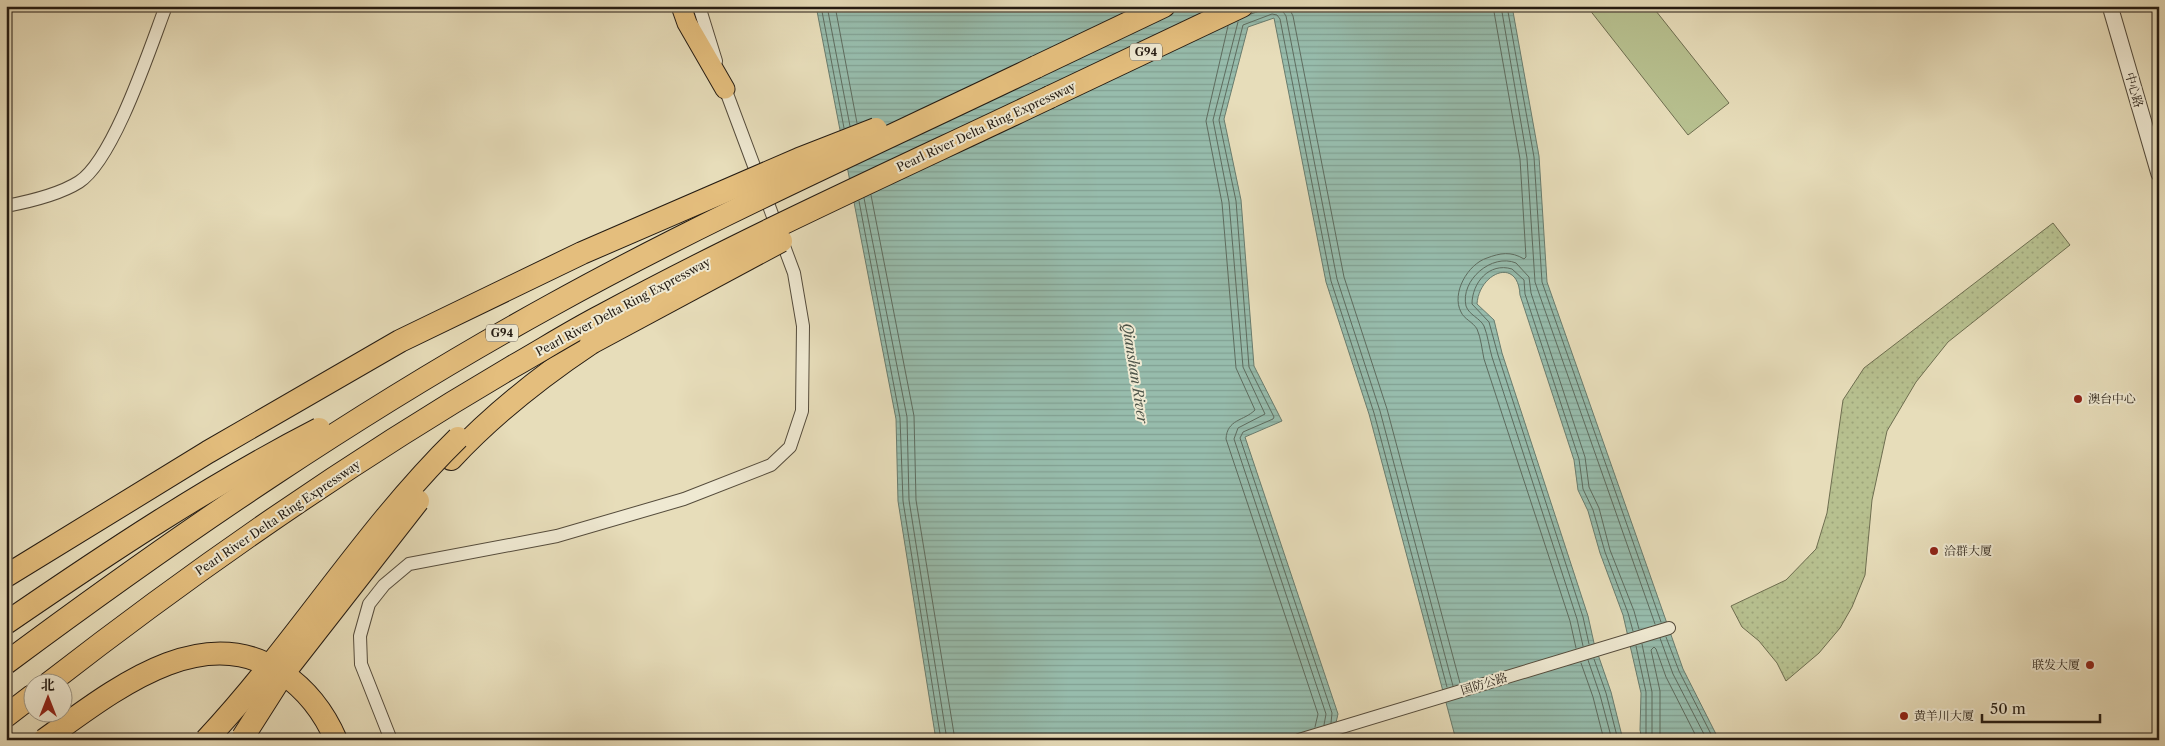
<svg xmlns="http://www.w3.org/2000/svg" width="2165" height="746" font-family="'Libre Caslon Text','Noto Serif SC',serif">
	<style>
		.grass { fill: url(#grass-dots); stroke: #6e6e50 }
		.garden { fill: #b7c08f; stroke: #6e6e50 }
		.water { fill: url(#water-rules); stroke: #697c6e }
		.lines { fill: none; stroke-linecap: round; stroke-linejoin: round }
		.shore { stroke: #5e6c5f; stroke-width: 1 }
		.minor-casing { stroke: #554c3c; stroke-width: 14 }
		.tertiary-casing { stroke: #554c3c; stroke-width: 17 }
		.primary-casing { stroke: #241b12; stroke-width: 21 }
		.motorway-casing { stroke: #241b12; stroke-width: 24 }
		.minor { stroke: #efe9d2; stroke-width: 12 }
		.tertiary { stroke: #efe9d2; stroke-width: 15 }
		.primary { stroke: #e4be7d; stroke-width: 19 }
		.motorway { stroke: #e4be7d; stroke-width: 22 }
		.motorway-bridge-casing { stroke: #241b12; stroke-width: 24; stroke-linecap: butt }
		.motorway-bridge { stroke: #e4be7d; stroke-width: 22 }
		.poi-dot { fill: #8f2418; stroke: #efe9d2; stroke-width: 2 }
		.labels { text-anchor: middle; stroke-width: 4; stroke-linejoin: round; paint-order: stroke }
		.shield { fill: #efe9d2; stroke: #61594c; stroke-width: 1 }
		.shield-label { font-size: 11px; font-weight: bold; fill: #241b12 }
		.street-label { font-size: 12px; fill: #241b12; stroke: #efe9d2 }
		.poi-label { font-size: 12px; fill: #241b12; stroke: #efe9d2; text-anchor: start }
		.water-label { font-size: 14px; font-style: italic; fill: #4c5348; stroke: #efe9d2 }
	</style>
	<defs>
		<pattern id="grass-dots" width="8" height="8" patternUnits="userSpaceOnUse" patternTransform="scale(1.25)"><rect width="8" height="8" fill="#b7c08f"/><path d="M2 2h.1M6 6h.1" fill="none" stroke="#9da47a" stroke-width="1.8" stroke-linecap="round"/></pattern>
		<pattern id="water-rules" width="6" height="5" patternUnits="userSpaceOnUse" patternTransform="scale(1.25)"><rect width="6" height="5" fill="#97bcac"/><path d="M0 2.5h6" fill="none" stroke="#82a193"/></pattern>
	</defs>
	<rect width="100%" height="100%" fill="#e7ddba"/>
	<filter id="stains"><feTurbulence type="fractalNoise" baseFrequency=".004" numOctaves="4"/><feColorMatrix values="0 0 0 0 .2 0 0 0 0 .09 0 0 0 0 .02 0 0 0 .5 -.17"/></filter>
	<radialGradient id="worn" r=".72"><stop offset=".6" stop-color="#630" stop-opacity="0"/><stop offset="1" stop-color="#630" stop-opacity=".3"/></radialGradient>
	<!-- grass -->
	<path class="grass" d="M2053,223L2070,245L1948,342L1916,382L1887,431L1872,500L1865,575L1852,607L1840,628L1819,653L1786,681L1777,663L1759,641L1742,627L1731,606L1786,580L1816,549L1827,513L1843,400L1864,368Z"/>
	<!-- garden -->
	<path class="garden" d="M1592,6H1652L1729,103L1688,135L1589,9Z"/>
	<!-- water -->
	<path class="water" d="M816,6H1512L1539,156L1547,282L1683,669L1719,740H1642L1640,730L1641,693L1623,615L1600,553L1588,511L1578,490L1574,460L1520,295C1518,256 1479,273 1477,304L1494,320L1502,353L1588,616L1594,643L1611,692L1623,740H1456L1369,414L1326,282L1274,18L1248,27L1224,119L1241,200L1254,366L1282,421L1245,437L1338,714L1332,740H936L898,501L896,419Z"/>
	<g class="lines">
		<!-- shore -->
		<g class="shore">
			<path d="M821,6L844,128"/>
			<path d="M827,6L850,126"/>
			<path d="M835,6L857,123"/>
			<path d="M1288,6L1293,16L1344,277L1387,409L1460,683"/>
			<path d="M1493,6L1520,159L1526,257L1524,259C1511,251 1500,253 1487,258C1468,264 1451,293 1461,312C1464,319 1473,322 1477,329C1481,338 1482,350 1484,359L1570,621L1576,648"/>
			<path d="M1501,6L1527,158L1535,282L1655,624"/>
			<path d="M1507,6L1534,157L1542,282L1661,622"/>
			<path d="M1251,14C1263,10 1278,2 1286,16L1337,279L1380,411L1453,686"/>
			<path d="M1238,22L1213,120L1229,202L1243,367L1265,414L1238,428L1234,439L1326,714L1324,725"/>
			<path d="M1228,26L1206,121L1222,203L1236,368L1255,410C1244,421 1227,419 1226,439L1318,714L1315,727"/>
			<path d="M871,195L914,416L916,500L955,740"/>
			<path d="M864,198L907,417L909,500L947,740"/>
			<path d="M859,201L900,418L903,501L941,740"/>
			<path d="M1666,637L1679,671L1714,740"/>
			<path d="M1660,638L1673,674L1707,740"/>
			<path d="M1589,644L1583,617L1498,355L1489,322L1472,304C1472,283 1489,262 1512,269L1524,280L1525,294L1579,459L1583,489L1593,510L1605,552L1628,613L1633,631"/>
			<path d="M1642,644L1652,692V740"/>
			<path d="M1583,646L1577,619L1492,357C1489,347 1488,336 1484,326C1480,318 1469,315 1466,306C1460,280 1492,253 1516,263L1529,277L1531,293L1585,457L1589,487L1599,508L1610,550L1634,611L1639,629"/>
			<path d="M1636,646L1646,692V740"/>
			<path d="M1594,659L1606,693L1618,740"/>
			<path d="M1588,660L1600,695L1612,740"/>
			<path d="M1581,663L1593,697L1604,740"/>
			<path d="M1331,723L1332,713L1240,438L1243,432L1273,419L1274,417L1249,367L1236,201L1219,120L1243,25L1272,14L1277,15L1280,19L1331,281L1374,413L1447,687"/>
			<path d="M1660,740V691L1651,650L1654,647L1656,649L1666,677L1698,740"/>
		</g>
		<!-- minor casing -->
		<g class="minor-casing">
			<g id="minor">
				<path d="M699,6L716,61"/>
				<path d="M6,206C27,202 60,194 79,182C114,159 150,48 166,6"/>
				<path d="M391,740L361,664L360,636L369,604L384,585L409,564L557,536L684,499L771,465L790,447L802,411L803,326L794,273L723,83"/>
				<path d="M1299,740L1669,628"/>
			</g>
		</g>
		<!-- tertiary casing -->
		<g class="tertiary-casing">
			<path id="tertiary" d="M2110,6L2159,174"/>
		</g>
		<!-- primary casing -->
		<g class="primary-casing">
			<path id="primary" d="M681,6L687,23L725,89"/>
		</g>
		<!-- motorway casing -->
		<g class="motorway-casing">
			<g id="motorway">
				<path d="M1036,67L1164,6"/>
				<path d="M1050,97L1242,6"/>
				<path d="M451,459C493,414 540,377 591,343"/>
				<path d="M6,716L32,696"/>
			</g>
		</g>
		<!-- minor -->
		<use href="#minor" class="minor"/>
		<!-- tertiary -->
		<use href="#tertiary" class="tertiary"/>
		<!-- primary -->
		<use href="#primary" class="primary"/>
		<!-- motorway -->
		<use href="#motorway" class="motorway"/>
		<!-- motorway-bridge casing -->
		<g class="motorway-bridge-casing">
			<g id="motorway-bridge">
				<path d="M591,343L781,241"/>
				<path d="M6,576L208,452L400,341L582,253L799,159L876,129"/>
				<path d="M6,623C108,553 210,485 319,429"/>
				<path d="M6,663C181,533 361,410 552,305C709,218 874,145 1036,67"/>
				<path d="M48,684C196,569 350,462 512,367C542,350 572,331 603,315C749,236 901,168 1050,97"/>
				<path d="M243,737L283,674L418,501"/>
				<path d="M44,740C109,694 201,617 282,673C307,690 324,712 336,740"/>
				<path d="M206,740C296,644 364,530 458,438"/>
			</g>
		</g>
		<!-- motorway-bridge -->
		<use href="#motorway-bridge" class="motorway-bridge"/>
	</g>
	<!-- markers -->
	<g class="poi-dot">
		<circle cx="2078" cy="399" r="5"/>
		<circle cx="1934" cy="551" r="5"/>
		<circle cx="2090" cy="665" r="5"/>
		<circle cx="1904" cy="716" r="5"/>
	</g>
	<g class="labels">
		<!-- shield labels -->
		<g class="shield">
			<rect x="1130" y="43.5" width="32" height="17" rx="4"/>
			<rect x="486" y="324.5" width="32" height="17" rx="4"/>
		</g>
		<g class="shield-label">
			<text x="1146" y="56">G94</text>
			<text x="502" y="337">G94</text>
		</g>
		<!-- street labels -->
		<g class="street-label">
			<text transform="translate(2134 90) rotate(74)" y="4">中心路</text>
			<text transform="translate(986 127) rotate(-25)" y="4">Pearl River Delta Ring Expressway</text>
			<text transform="translate(623 307) rotate(-28)" y="4">Pearl River Delta Ring Expressway</text>
			<text transform="translate(278 518) rotate(-34)" y="4">Pearl River Delta Ring Expressway</text>
			<text transform="translate(1484 684) rotate(-17)" y="4">国防公路</text>
		</g>
		<!-- poi labels -->
		<g class="poi-label">
			<text x="2088" y="403">澳台中心</text>
			<text x="1944" y="555">洽群大厦</text>
			<text x="2080" y="669" text-anchor="end">联发大厦</text>
			<text x="1914" y="720">黄羊川大厦</text>
		</g>
		<!-- water labels -->
		<g class="water-label">
			<text transform="translate(1135 373) rotate(81)" y="5">Qianshan River</text>
		</g>
	</g>
	<!-- margin -->
	<rect width="2165" height="746" fill="none" stroke="#e7ddba" stroke-width="25"/>
	<rect x="8" y="8" width="2150" height="731" fill="none" stroke="#241b12" stroke-width="2.5"/>
	<rect x="12" y="12" width="2140" height="721" fill="none" stroke="#241b12"/>
	<!-- north arrow -->
	<g transform="translate(48 698)"><circle r="24" fill="#efe9d2" stroke="#9e9785"/>
	<path d="M0-4L9 19L0 12L-9 19Z" fill="#8f2418"/>
	<text y="-8" font-size="14" font-weight="bold" text-anchor="middle" fill="#241b12">北</text>
	</g>
	<!-- scale -->
	<path d="M1982 714v8h118v-8" fill="none" stroke="#241b12" stroke-width="2.5"/>
	<text x="1990" y="714" font-size="15" fill="#241b12" stroke="#efe9d2" stroke-width="4" paint-order="stroke">50 m</text>
	<rect width="100%" height="100%" filter="url(#stains)"/>
	<rect width="100%" height="100%" fill="url(#worn)"/>
</svg>
